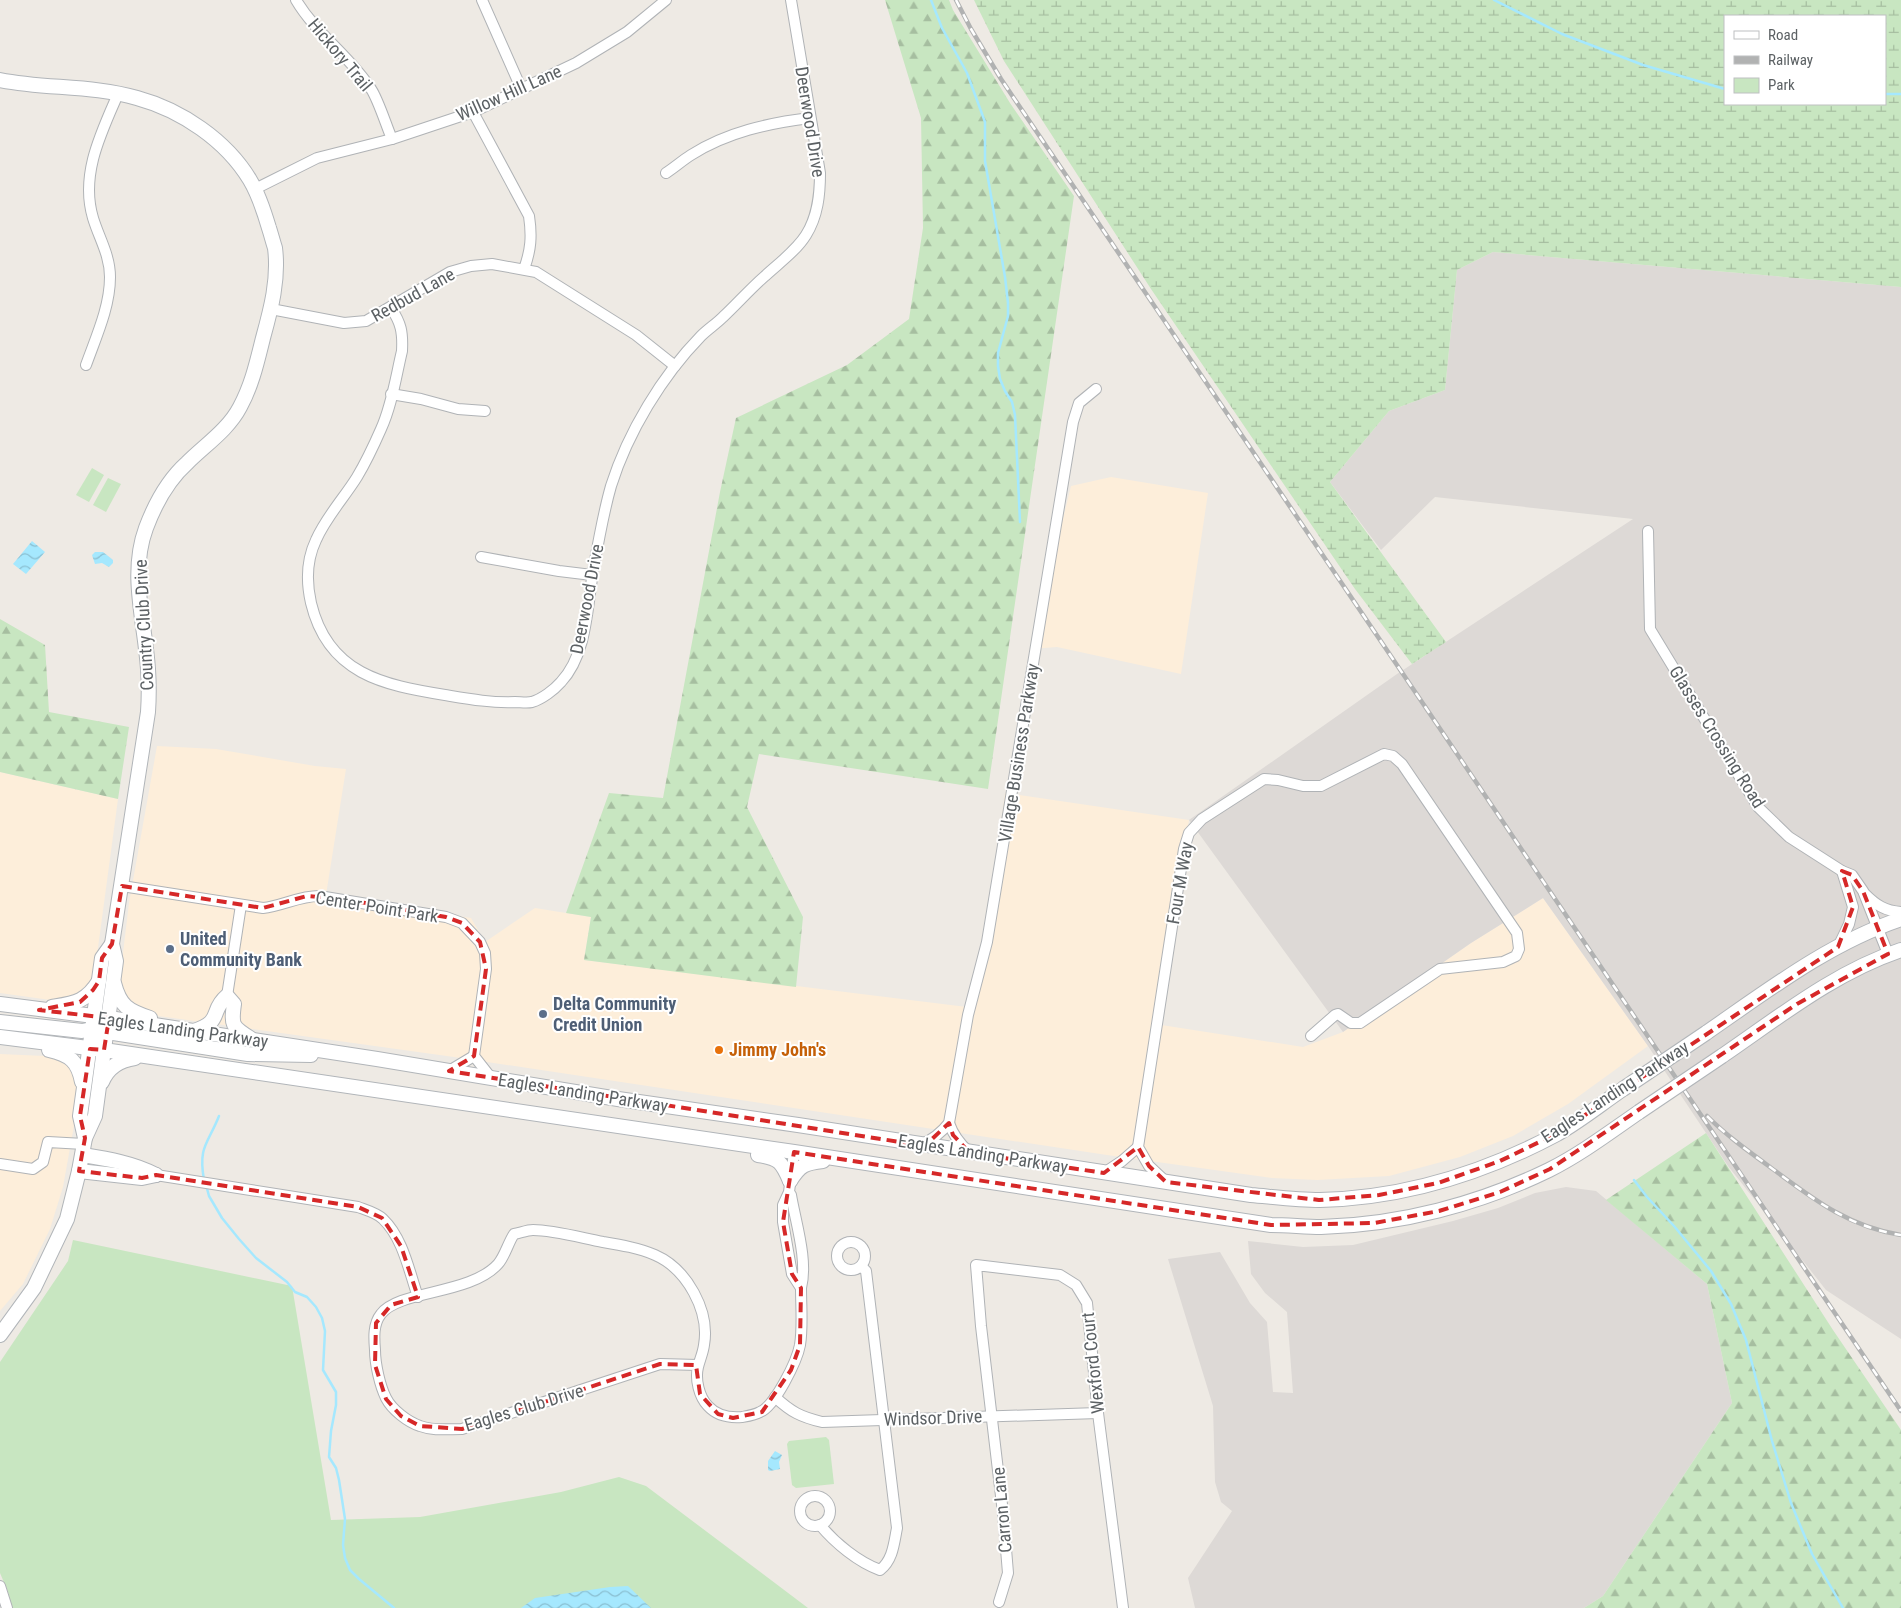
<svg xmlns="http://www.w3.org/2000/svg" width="1901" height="1608" font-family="'Roboto Condensed',sans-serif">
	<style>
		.commercial { fill: #fdeeda }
		.industrial { fill: #ddd9d6 }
		.green { fill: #c8e6c1 }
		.forest { fill: url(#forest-firs) }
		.wetland { fill: url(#wetland-marsh); fill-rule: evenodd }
		.water { fill: url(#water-waves) }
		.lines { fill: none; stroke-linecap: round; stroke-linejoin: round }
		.stream { stroke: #a5e8fe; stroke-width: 2.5 }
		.street-casing { stroke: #b0b3b6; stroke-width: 12 }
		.secondary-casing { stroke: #b1b5b9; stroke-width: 16 }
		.street { stroke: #fff; stroke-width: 10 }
		.secondary { stroke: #fff; stroke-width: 14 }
		.rail-casing { stroke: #b1b2b2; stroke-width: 4.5 }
		.rail { stroke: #fff; stroke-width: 2.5; stroke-dasharray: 8; stroke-linecap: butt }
		.secondary-bridge-casing { stroke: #b1b5b9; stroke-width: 16; stroke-linecap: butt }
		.secondary-bridge { stroke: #fff; stroke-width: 14 }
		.marked { fill: none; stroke: #d62828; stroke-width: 4; stroke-dasharray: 10 6; stroke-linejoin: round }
		.service-dot { fill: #5c6f8a; stroke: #fff; stroke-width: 2 }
		.food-dot { fill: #e8710a; stroke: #fff; stroke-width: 2 }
		.labels { text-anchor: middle; stroke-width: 4; stroke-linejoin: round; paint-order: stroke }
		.street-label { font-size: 18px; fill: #5c6164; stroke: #fff }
		.service-label { font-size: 18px; font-weight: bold; fill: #4e5e75; stroke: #fff; text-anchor: start }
		.food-label { font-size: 18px; font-weight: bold; fill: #c56008; stroke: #fff; text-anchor: start }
	</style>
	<defs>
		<pattern id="forest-firs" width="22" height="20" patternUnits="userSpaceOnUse" patternTransform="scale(1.25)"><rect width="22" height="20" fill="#c8e6c1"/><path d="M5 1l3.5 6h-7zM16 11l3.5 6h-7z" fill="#a6bea0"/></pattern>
		<pattern id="wetland-marsh" width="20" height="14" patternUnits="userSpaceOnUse" patternTransform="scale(1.25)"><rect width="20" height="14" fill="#c8e6c1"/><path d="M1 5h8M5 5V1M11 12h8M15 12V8" fill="none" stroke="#a6bea0"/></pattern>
		<pattern id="water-waves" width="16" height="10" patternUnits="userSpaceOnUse" patternTransform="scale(1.25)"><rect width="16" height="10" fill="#a5e8fe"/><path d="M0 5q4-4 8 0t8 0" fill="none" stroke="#8abfd1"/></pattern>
	</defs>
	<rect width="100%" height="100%" fill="#eeeae4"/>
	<!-- commercial -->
	<g class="commercial">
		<path d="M1111,477L1208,493L1181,674L1057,647L1031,649L1071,486Z"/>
		<path d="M157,746L216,749L315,766L346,769L326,895L471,918L485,942L535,908L591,917L584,960L975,1008L1005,793L1189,820L1155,1024L1303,1047L1343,1032L1471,943L1543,898L1648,1046L1568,1104L1513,1136L1460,1157L1389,1176L1317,1180L1272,1178L1107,1155L454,1057L144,1014L128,1004L120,978L129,903Z"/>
		<path d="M0,772L118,799L93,985L72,1003L0,993Z"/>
		<path d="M0,1054L45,1056L66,1062L78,1075L75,1120L63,1187L50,1229L23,1284L0,1311Z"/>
	</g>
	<!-- industrial -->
	<g class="industrial">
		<path d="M1493,252L1901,287V1339L1826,1290L1728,1166L1648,1046L1543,898L1471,943L1343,1032L1189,820L1397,674L1633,519L1435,497L1381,550L1330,482L1389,411L1445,390L1457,270Z"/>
		<path d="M1566,1187L1596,1191L1707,1284L1732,1403L1603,1596L1584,1608H1195L1188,1578L1232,1511L1221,1502L1215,1482L1213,1406L1168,1259L1220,1252L1250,1303L1267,1322L1273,1392L1293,1393L1287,1312L1265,1293L1251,1274L1248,1241L1303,1247L1353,1245L1453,1221L1498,1208L1535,1193Z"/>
	</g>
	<!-- green -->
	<g class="green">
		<path d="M92,468L104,475L89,502L76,495Z"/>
		<path d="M108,478L121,484L106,512L93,505Z"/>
		<path d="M73,1240L292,1286L331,1520L420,1517L561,1492L619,1477L646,1486L808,1608H12L8,1592L0,1573V1362L68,1261Z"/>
		<path d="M826,1437L829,1440L834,1484L796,1488L792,1485L787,1444L789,1441Z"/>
	</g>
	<!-- forest -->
	<g class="forest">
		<path d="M885,0H949L953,10L1010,103L1074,196L988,789L759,754L747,807L803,917L796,987L584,960L591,917L566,913L609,793L663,798L720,492L736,418L847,365L909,319L923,228L921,118Z"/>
		<path d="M0,619L45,645L49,712L129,727L118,799L0,772Z"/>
		<path d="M1706,1133L1833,1330L1901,1430V1608H1584L1603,1596L1732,1403L1707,1284L1606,1200Z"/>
	</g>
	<!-- wetland -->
	<path class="wetland" d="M974,0H1901V287L1493,252L1457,270L1445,390L1389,411L1330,482L1446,642L1412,664L1355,589L1151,289L1004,61ZM1725,16H1885V104H1725Z"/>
	<!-- water -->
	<g class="water">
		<path d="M32,541L45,552L26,574L13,564Z"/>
		<path d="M95,552H103L113,560V563L109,567L102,563L95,564L92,555Z"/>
		<path d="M775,1451L782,1455L779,1462L780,1469L770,1471L768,1470V1461Z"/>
		<path d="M628,1586L651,1608H521L535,1598L610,1587Z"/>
	</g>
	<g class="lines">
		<!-- stream -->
		<g class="stream">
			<path d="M931,0L942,28L967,73L985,122V161L1005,277L1008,303V316L998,353V366L1000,379L1005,391L1012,402L1015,415L1020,522"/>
			<path d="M1494,0L1562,34L1643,65L1725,89"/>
			<path d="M1885,94H1901"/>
			<path d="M204,1180C198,1146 208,1144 219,1116"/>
			<path d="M1634,1180L1647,1197L1674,1226L1711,1271L1731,1304L1746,1340L1772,1441L1791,1503L1812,1554L1843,1608"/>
			<path d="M206,1185L209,1196L222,1218L239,1239L256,1258L287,1282L295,1292L307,1297L316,1307L322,1318L325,1331L323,1370L336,1392V1405L331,1431L329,1457L336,1468L339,1480L345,1519L343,1545L345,1558L350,1570L359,1579L394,1608"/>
		</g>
		<!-- street casing -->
		<g class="street-casing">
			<g id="street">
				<path d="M296,0C316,34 350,56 371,89C378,99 386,125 392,139"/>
				<path d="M482,0L521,88"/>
				<path d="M473,112L529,216C532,236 531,250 524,269"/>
				<path d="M666,173C675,167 683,160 691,155C727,132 769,123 810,118"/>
				<path d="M255,189L317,158L392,139L473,112L576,63L627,32L666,0"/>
				<path d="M391,308C401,323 403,332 402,351C396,376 392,405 381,429C374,445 366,462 357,477C344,498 326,517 316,540C306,561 306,581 311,603C328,674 383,685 445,695C469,699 491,703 515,702C520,702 527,703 532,702C542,699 554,690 561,682C587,654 587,608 593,572C598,543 603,514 611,486C628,432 662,376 701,336C708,329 716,324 723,317C737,304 750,289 765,276C779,263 796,251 806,235C818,216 820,194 820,173L791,0"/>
				<path d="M271,309L344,323L366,321L450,272L471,266L492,264L536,272L636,335L675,366"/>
				<path d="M86,365C96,337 110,307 110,277C110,255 99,238 93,218C80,175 101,133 118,94"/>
				<path d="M391,394L421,399L458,409L485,411"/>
				<path d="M1648,531L1650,629L1758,807L1789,837L1842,871L1852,875L1863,891L1888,954"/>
				<path d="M481,557L559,571L592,575"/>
				<path d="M122,886L263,908C282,906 299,896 319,896L446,917L462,923L480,942L485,953L486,969L474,1056L492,1079"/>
				<path d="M1865,894C1876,905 1885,911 1901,912"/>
				<path d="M1838,947L1849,924L1853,907L1842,871"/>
				<path d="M227,996L241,905"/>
				<path d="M449,1071L474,1056"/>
				<path d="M949,1123C953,1135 959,1143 969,1152"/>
				<path d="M922,1144C934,1139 941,1133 949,1123L968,1015L987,942L1073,422L1079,403L1096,389"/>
				<path d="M0,1164L33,1169L43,1162L48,1142L84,1144"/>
				<path d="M1104,1173L1122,1161L1138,1147"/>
				<path d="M156,1175L358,1207C366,1210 377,1213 383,1219C403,1238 409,1271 418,1297"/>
				<path d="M1165,1181L1149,1166L1138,1147L1184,849L1189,833L1202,819L1264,779L1278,780L1303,786H1321L1384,754L1393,756L1402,764L1517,933L1519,949L1516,956L1503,962L1440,969L1360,1023H1351L1338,1014L1335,1015L1311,1036"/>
				<path d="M789,1192L791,1195C796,1224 808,1260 801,1288L792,1274L783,1222V1205L789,1192L794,1152"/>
				<circle cx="851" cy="1256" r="14"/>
				<path d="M698,1365L660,1364L462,1429C448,1429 433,1431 420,1426C408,1422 392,1410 386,1398C380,1386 375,1364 375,1350C374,1338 373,1324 381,1314C399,1290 470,1295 498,1264C505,1256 508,1243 514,1234C520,1233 527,1230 533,1230C553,1230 582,1238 603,1242C621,1245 639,1248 655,1255C687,1269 710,1311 704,1345C703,1353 700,1359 698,1367C695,1379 699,1397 708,1406C717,1416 729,1418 742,1417C748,1416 755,1415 760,1412C775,1406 797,1361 800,1345C803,1326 801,1307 801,1288"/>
				<path d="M775,1397C791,1412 801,1417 822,1422L1098,1413"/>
				<circle cx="815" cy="1511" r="15"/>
				<path d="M820,1525C835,1543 858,1562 880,1570C893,1560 894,1543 897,1528L866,1271L861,1266"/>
				<path d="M0,1586L7,1608"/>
				<path d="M999,1602L1008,1573L1003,1513L981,1326L976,1265L1060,1275L1076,1285L1087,1303L1098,1413L1123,1608"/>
			</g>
		</g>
		<!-- secondary casing -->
		<g class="secondary-casing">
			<g id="secondary">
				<path d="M0,80C45,89 93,85 137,98C181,110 226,140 250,180C259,195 264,211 269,228C271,234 273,242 275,248C279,279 271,309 263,338C257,362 252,385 240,407C228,430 205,445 187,463C168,480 155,504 146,528C129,574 145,622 148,669C149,684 149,698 148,712L112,944L116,961L95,1116L85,1138L79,1171L67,1219L34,1288L0,1335"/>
				<path d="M114,983C120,1006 128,1011 150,1018"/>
				<path d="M0,1004L109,1018L377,1059L618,1099L798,1125L1251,1195C1274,1197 1297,1200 1320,1200C1403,1198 1484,1173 1557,1134C1580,1121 1601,1104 1623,1089"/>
				<path d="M52,1007C75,1003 86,1002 99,981"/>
				<path d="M0,1022L82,1031L92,1029L99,1024"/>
				<path d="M194,1031C224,1021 209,1011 227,996L234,1004C231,1025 232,1027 250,1038"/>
				<path d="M1706,1033C1767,991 1829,943 1901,919"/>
				<path d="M0,1037L104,1050L794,1152L1271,1225C1288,1225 1305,1227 1321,1227C1400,1225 1479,1204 1549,1170C1581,1154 1610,1132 1639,1112"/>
				<path d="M90,1049L99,1034L107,1032L248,1054L311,1055"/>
				<path d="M49,1050C70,1055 78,1061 82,1082"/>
				<path d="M1722,1056C1779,1017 1835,972 1901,950"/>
				<path d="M102,1082C108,1067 120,1060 135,1058"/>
				<path d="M85,1138L80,1116L102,958L112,944"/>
				<path d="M83,1155C108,1159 133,1163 156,1175"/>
				<path d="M758,1155C779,1158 782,1162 790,1181"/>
				<path d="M79,1171L142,1178L156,1175"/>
				<path d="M790,1181C800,1165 805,1163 823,1161"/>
			</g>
		</g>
		<!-- street -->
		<use href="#street" class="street"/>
		<!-- secondary -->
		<use href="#secondary" class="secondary"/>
		<!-- rail casing -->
		<g class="rail-casing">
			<g id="rail">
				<path d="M956,0L971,29L1001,79L1901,1411"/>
				<path d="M1707,1116C1726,1135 1748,1151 1770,1167C1812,1198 1848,1227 1901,1235"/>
			</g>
		</g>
		<!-- rail -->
		<use href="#rail" class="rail"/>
		<!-- secondary-bridge casing -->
		<g class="secondary-bridge-casing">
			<g id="secondary-bridge">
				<path d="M1623,1089L1706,1033"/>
				<path d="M1639,1112L1722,1056"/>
			</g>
		</g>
		<!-- secondary-bridge -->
		<use href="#secondary-bridge" class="secondary-bridge"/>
	</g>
	<!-- marked area -->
	<path class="marked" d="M1842,871L1852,875L1863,891L1888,954L1797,1004L1550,1169L1500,1192L1439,1211L1374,1223L1271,1225L794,1152L783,1222L792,1274L801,1288L800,1345L791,1370L762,1412L733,1418L718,1414L700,1394L696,1365L660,1364L462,1429L420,1426L401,1416L386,1399L375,1365L376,1323L391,1305L418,1297L401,1246L382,1218L358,1207L156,1175L142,1178L79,1171L85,1138L80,1116L90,1049L104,1050L109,1018L39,1010L80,1002L93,990L99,981L102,958L112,944L122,886L263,908L307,896L343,899L446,917L462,923L480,942L486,969L474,1056L449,1071L919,1145L931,1140L949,1123L953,1135L970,1153L1104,1173L1138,1147L1149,1166L1166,1182L1319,1200L1379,1195L1438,1183L1500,1161L1558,1133L1838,947L1853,907Z"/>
	<!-- markers -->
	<g class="service-dot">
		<circle cx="170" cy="949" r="5"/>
		<circle cx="543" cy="1014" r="5"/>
	</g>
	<circle class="food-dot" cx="719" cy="1050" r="5"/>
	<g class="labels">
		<!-- street labels -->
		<g class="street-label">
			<text transform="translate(340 55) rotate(50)" y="6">Hickory Trail</text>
			<text transform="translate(509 93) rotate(-24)" y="6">Willow Hill Lane</text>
			<text transform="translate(810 122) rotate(81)" y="6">Deerwood Drive</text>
			<text transform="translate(413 295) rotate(-29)" y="6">Redbud Lane</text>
			<text transform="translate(587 599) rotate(-79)" y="6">Deerwood Drive</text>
			<text transform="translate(144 625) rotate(-93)" y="6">Country Club Drive</text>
			<text transform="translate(1717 737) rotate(58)" y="6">Glasses Crossing Road</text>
			<text transform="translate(1019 753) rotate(-81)" y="6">Village Business Parkway</text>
			<text transform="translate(1180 883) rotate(-80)" y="6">Four M Way</text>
			<text transform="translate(377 907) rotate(9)" y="6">Center Point Park</text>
			<text transform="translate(183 1030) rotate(8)" y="6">Eagles Landing Parkway</text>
			<text transform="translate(1615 1092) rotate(-33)" y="6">Eagles Landing Parkway</text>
			<text transform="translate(583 1093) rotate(9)" y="6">Eagles Landing Parkway</text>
			<text transform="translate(983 1154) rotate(9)" y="6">Eagles Landing Parkway</text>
			<text transform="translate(1093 1363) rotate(-96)" y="6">Wexford Court</text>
			<text transform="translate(524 1408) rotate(-17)" y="6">Eagles Club Drive</text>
			<text transform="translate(933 1418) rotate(-2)" y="6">Windsor Drive</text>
			<text transform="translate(1002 1510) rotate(-95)" y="6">Carron Lane</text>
		</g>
		<!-- service labels -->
		<g class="service-label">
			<text x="180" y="945">United<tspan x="180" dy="21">Community Bank</tspan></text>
			<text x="553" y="1010">Delta Community<tspan x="553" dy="21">Credit Union</tspan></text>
		</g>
		<!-- food labels -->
		<g class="food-label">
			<text x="729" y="1056">Jimmy John's</text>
		</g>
	</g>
	<!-- legend -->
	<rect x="1724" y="15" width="162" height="90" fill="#ffffff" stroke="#bec0c1"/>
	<rect x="1734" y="31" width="25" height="8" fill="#ffffff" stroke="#bec0c1"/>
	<text x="1768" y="40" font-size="15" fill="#5c6164">Road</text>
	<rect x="1734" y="56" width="25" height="8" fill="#b1b2b2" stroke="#bec0c1"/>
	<text x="1768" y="65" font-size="15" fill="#5c6164">Railway</text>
	<rect x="1734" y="78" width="25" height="15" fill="#c8e6c1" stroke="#bec0c1"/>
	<text x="1768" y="90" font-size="15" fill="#5c6164">Park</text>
</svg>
